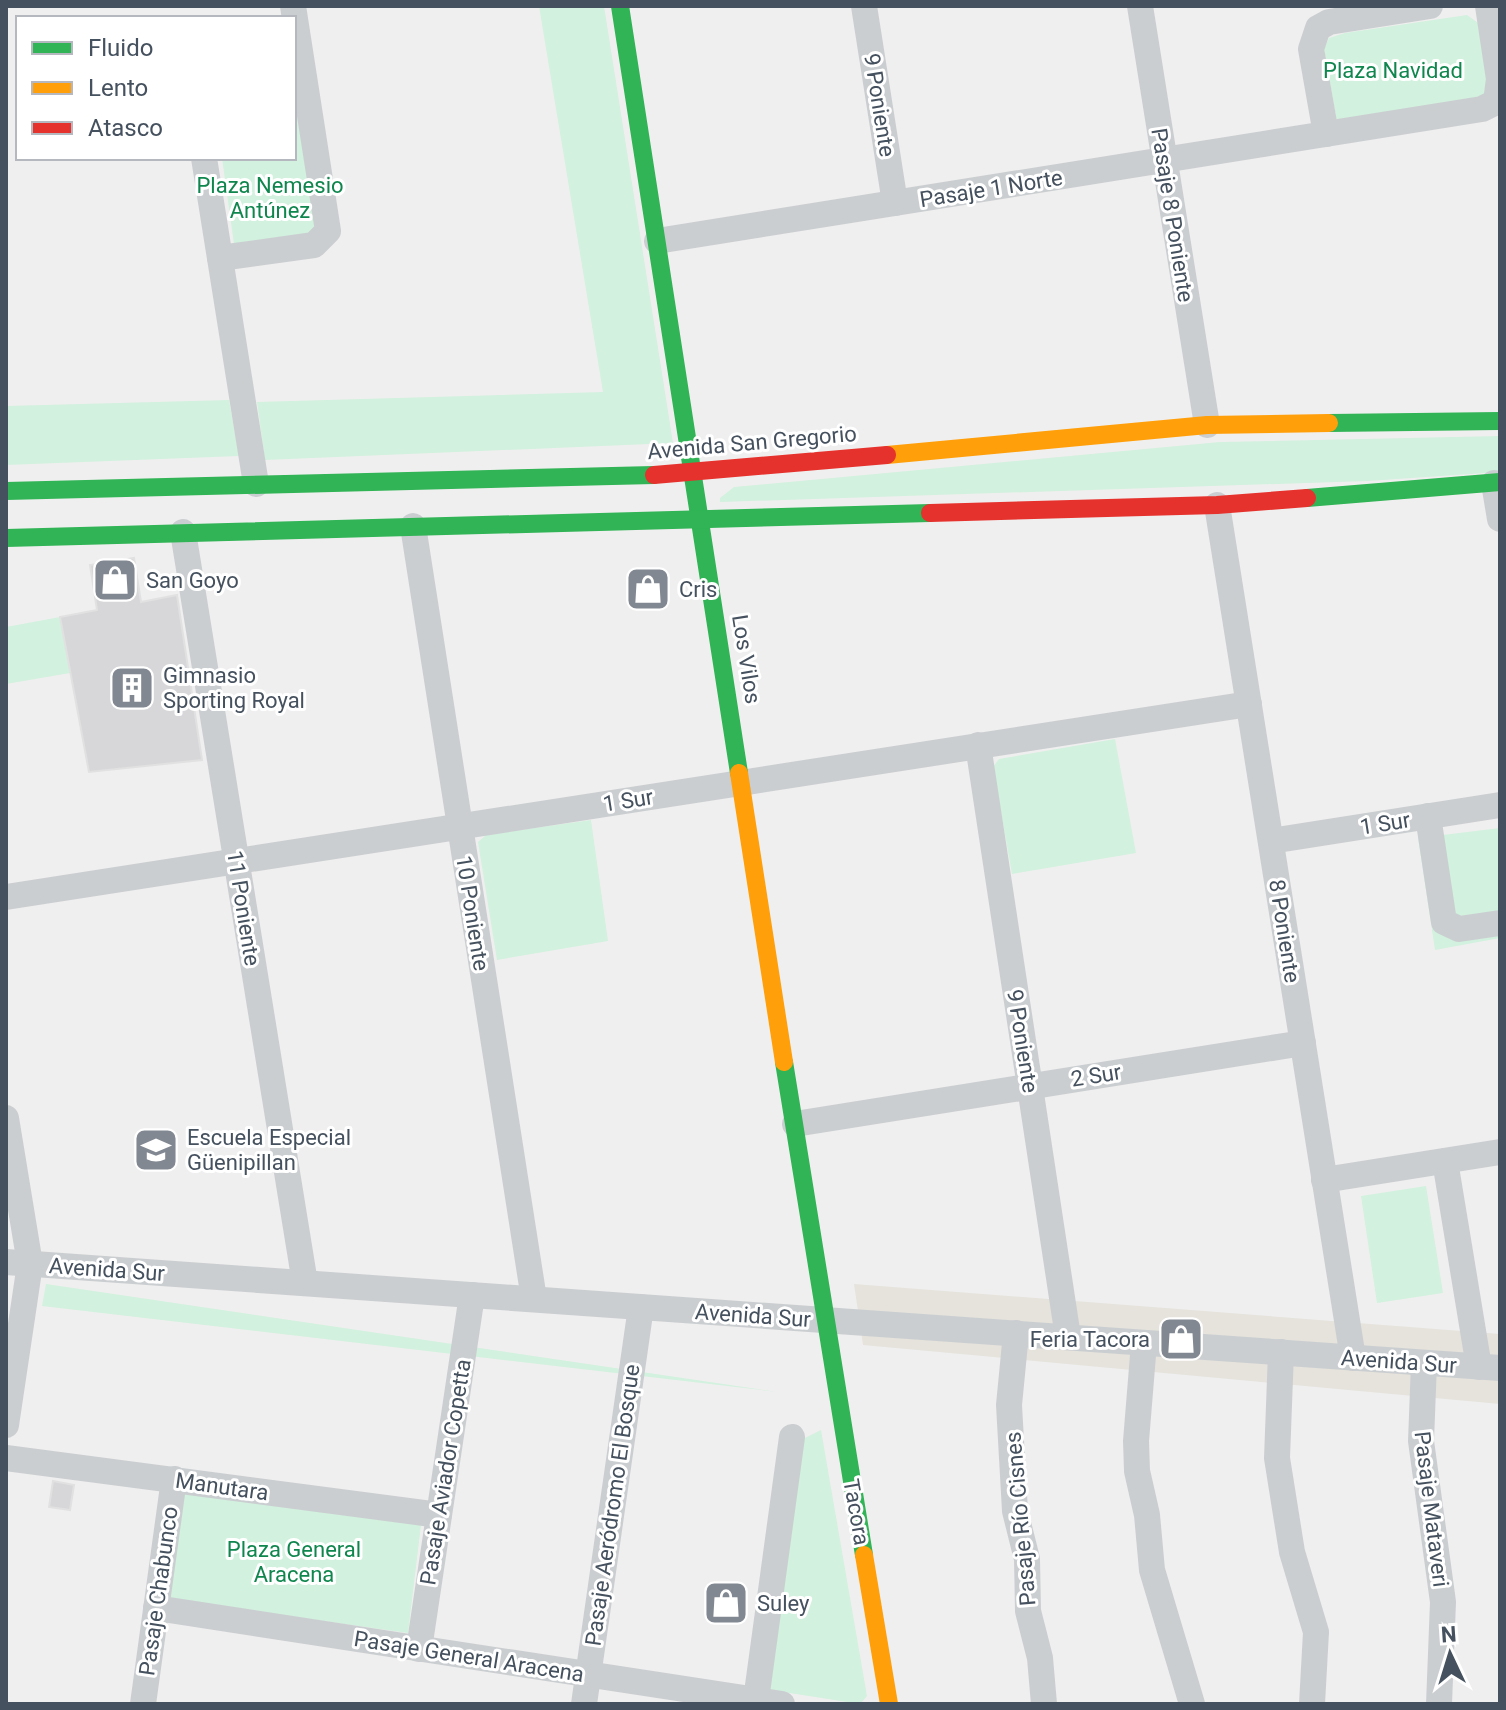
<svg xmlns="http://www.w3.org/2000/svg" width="1506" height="1710" font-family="Roboto,sans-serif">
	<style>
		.commercial { fill: #e5e3dc }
		.green { fill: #d2f1de }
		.building { fill: #d7d7d9; stroke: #e1e1e2; stroke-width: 2 }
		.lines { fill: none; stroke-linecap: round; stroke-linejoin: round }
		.street { stroke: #cbced1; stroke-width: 26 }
		.fast { stroke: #30b455; stroke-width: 18 }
		.slow { stroke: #ff9f0a; stroke-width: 18 }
		.jam { stroke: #e5322d; stroke-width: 18 }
		.labels { text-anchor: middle; stroke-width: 6; stroke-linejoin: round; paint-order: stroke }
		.park-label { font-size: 22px; fill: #0f864e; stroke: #fff }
		.street-label { font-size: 22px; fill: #45515e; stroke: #fff }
		.poi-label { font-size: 22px; fill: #45515e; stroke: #fff; text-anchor: start }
	</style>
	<rect width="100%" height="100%" fill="#f0efef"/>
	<!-- commercial -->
	<path class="commercial" d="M854,1284L1500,1334V1404L863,1345Z"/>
	<!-- green -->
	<g class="green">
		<path d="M539,6H604L673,443L265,460L257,402L603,392Z"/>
		<path d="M1467,15L1481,25L1491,77L1485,96L1337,122L1324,49L1329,38L1345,33Z"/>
		<path d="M294,84L316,232L234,244L222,158H294Z"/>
		<path d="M229,400L239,456L6,465V406Z"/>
		<path d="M1500,436V472L1368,481L720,502V498L734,487L1220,442Z"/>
		<path d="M60,617L70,673L6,684V627Z"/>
		<path d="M1115,739L1136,853L1012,874L993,767L999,759Z"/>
		<path d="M591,820L608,941L497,960L478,842L486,835Z"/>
		<path d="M1500,828V938L1435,950L1418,838Z"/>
		<path d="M1426,1186L1443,1293L1377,1303L1361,1196Z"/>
		<path d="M46,1284L778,1392L42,1306Z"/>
		<path d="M821,1430L867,1696L860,1704L764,1689L803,1439Z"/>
		<path d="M183,1490L421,1525L408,1633L166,1599Z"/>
	</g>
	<!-- building -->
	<g class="building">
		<path d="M134,558L141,602L177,595L202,760L89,772L60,617L97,610L90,565Z"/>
		<path d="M655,572L661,603L640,607L635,575Z"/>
		<path d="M53,1481L74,1485L70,1510L49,1507Z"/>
	</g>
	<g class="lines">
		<!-- street -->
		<g class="street">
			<path d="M864,6L895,203"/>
			<path d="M1140,6L1207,425"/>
			<path d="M1326,134L1311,49L1318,28L1329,22L1430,6"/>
			<path d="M204,158L256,484"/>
			<path d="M657,241L1482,109L1496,102L1499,79L1488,6"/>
			<path d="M220,258L314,245L328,231L293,6"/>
			<path d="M1494,483L1500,519"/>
			<path d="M1217,505L1353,1358"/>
			<path d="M413,526L534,1299"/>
			<path d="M183,532L305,1283"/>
			<path d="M978,745L1068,1337"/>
			<path d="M1428,816L1444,922L1459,929L1500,923"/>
			<path d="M1271,841L1500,805"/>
			<path d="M6,897L1249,704"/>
			<path d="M6,1118L30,1264L6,1425"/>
			<path d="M795,1124L1303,1043"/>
			<path d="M1445,1161L1479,1367"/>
			<path d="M1324,1180L1500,1152"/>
			<path d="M6,1262L1500,1368"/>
			<path d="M1016,1333L1009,1405L1015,1511L1027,1559L1028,1611L1040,1658L1044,1704"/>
			<path d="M1144,1343L1136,1441L1137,1471L1147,1515L1152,1570L1192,1704"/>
			<path d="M1281,1352L1277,1458L1292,1552L1316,1632L1312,1704"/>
			<path d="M1424,1363L1421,1441L1443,1602L1439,1704"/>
			<path d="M6,1458L439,1515"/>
			<path d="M156,1608L782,1704"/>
			<path d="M419,1649L472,1295"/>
			<path d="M756,1700L792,1437"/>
			<path d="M143,1704L174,1479"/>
			<path d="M584,1704L641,1307"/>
		</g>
		<!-- fast -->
		<g class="fast">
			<path d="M620,6L739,773"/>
			<path d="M1329,423L1500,421"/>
			<path d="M6,491L654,475"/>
			<path d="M1307,498L1500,482"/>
			<path d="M6,538L930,513"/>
			<path d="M784,1062L864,1555"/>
		</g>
		<!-- slow -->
		<g class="slow">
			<path d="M887,455L1207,425L1329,423"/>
			<path d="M739,773L784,1062"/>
			<path d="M864,1555L889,1704"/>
		</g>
		<!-- jam -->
		<g class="jam">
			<path d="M654,475L887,455"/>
			<path d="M930,513L1217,505L1307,498"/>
		</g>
	</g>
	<!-- icons -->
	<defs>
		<g id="shop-square" transform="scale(2.3)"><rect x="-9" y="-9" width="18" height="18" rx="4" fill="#818891" stroke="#fff"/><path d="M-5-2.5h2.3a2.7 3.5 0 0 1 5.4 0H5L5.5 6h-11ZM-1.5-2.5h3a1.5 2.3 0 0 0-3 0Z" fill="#fff"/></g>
		<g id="building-square" transform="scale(2.3)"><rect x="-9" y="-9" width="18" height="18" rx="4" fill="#818891" stroke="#fff"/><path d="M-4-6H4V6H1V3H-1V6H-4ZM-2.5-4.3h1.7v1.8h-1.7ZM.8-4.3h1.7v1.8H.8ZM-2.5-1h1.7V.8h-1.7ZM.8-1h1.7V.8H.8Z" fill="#fff"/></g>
		<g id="school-square" transform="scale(2.3)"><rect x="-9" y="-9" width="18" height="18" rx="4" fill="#818891" stroke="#fff"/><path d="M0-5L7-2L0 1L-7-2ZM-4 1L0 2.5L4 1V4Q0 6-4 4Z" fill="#fff"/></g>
	</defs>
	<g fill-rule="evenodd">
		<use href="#shop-square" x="115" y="580"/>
		<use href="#shop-square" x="648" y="589"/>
		<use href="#building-square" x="132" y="688"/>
		<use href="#school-square" x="156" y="1150"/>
		<use href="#shop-square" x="1181" y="1339"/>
		<use href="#shop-square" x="726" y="1603"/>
	</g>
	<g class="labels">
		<!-- park labels -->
		<g class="park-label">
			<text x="1393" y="78">Plaza Navidad</text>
			<text x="270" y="193">Plaza Nemesio<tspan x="270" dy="25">Antúnez</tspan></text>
			<text x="294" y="1557">Plaza General<tspan x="294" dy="25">Aracena</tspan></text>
		</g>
		<!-- street labels -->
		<g class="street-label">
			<text transform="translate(880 105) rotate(81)" y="8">9 Poniente</text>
			<text transform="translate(991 188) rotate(-9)" y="8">Pasaje 1 Norte</text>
			<text transform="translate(1173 215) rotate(81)" y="8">Pasaje 8 Poniente</text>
			<text transform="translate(752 442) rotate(-5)" y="8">Avenida San Gregorio</text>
			<text transform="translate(747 659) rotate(81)" y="8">Los Vilos</text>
			<text transform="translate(628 800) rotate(-9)" y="8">1 Sur</text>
			<text transform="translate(1385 823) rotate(-9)" y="8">1 Sur</text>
			<text transform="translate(244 908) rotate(81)" y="8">11 Poniente</text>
			<text transform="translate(473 913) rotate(81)" y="8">10 Poniente</text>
			<text transform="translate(1285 931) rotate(81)" y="8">8 Poniente</text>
			<text transform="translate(1023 1041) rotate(81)" y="8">9 Poniente</text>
			<text transform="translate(1096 1075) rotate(-9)" y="8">2 Sur</text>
			<text transform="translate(107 1269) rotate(4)" y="8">Avenida Sur</text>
			<text transform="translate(753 1315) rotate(4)" y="8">Avenida Sur</text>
			<text transform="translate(1399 1361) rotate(4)" y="8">Avenida Sur</text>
			<text transform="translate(445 1472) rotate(-81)" y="8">Pasaje Aviador Copetta</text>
			<text transform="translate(222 1486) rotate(8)" y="8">Manutara</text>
			<text transform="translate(612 1505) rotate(-82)" y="8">Pasaje Aeródromo El Bosque</text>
			<text transform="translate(1432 1509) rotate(83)" y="8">Pasaje Mataveri</text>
			<text transform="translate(857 1512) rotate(80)" y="8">Tacora</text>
			<text transform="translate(1020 1519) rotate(-95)" y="8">Pasaje Río Cisnes</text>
			<text transform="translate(158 1591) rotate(-82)" y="8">Pasaje Chabunco</text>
			<text transform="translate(469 1656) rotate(9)" y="8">Pasaje General Aracena</text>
		</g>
		<!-- poi labels -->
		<g class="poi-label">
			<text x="146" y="588">San Goyo</text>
			<text x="679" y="597">Cris</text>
			<text x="163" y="683">Gimnasio<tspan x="163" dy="25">Sporting Royal</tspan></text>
			<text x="187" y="1145">Escuela Especial<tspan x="187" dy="25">Güenipillan</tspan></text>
			<text x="1150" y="1347" text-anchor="end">Feria Tacora</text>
			<text x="757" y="1611">Suley</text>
		</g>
	</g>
	<!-- border -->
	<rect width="1506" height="1710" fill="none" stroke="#45515e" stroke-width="16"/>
	<!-- legend -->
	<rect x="16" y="16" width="280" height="144" fill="#ffffff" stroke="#b5b9bf" stroke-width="2"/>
	<rect x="32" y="42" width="40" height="12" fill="#30b455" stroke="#b5b9bf" stroke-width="2"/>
	<text x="88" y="56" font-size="24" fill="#45515e">Fluido</text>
	<rect x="32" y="82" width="40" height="12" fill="#ff9f0a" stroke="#b5b9bf" stroke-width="2"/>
	<text x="88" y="96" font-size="24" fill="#45515e">Lento</text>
	<rect x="32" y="122" width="40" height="12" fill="#e5322d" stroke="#b5b9bf" stroke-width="2"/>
	<text x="88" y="136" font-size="24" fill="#45515e">Atasco</text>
	<!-- north arrow -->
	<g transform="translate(1450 1654) rotate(356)" stroke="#ffffff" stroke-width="6" paint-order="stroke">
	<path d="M0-6L14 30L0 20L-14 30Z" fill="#45515e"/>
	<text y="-12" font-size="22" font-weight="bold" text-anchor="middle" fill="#45515e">N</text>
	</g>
</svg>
